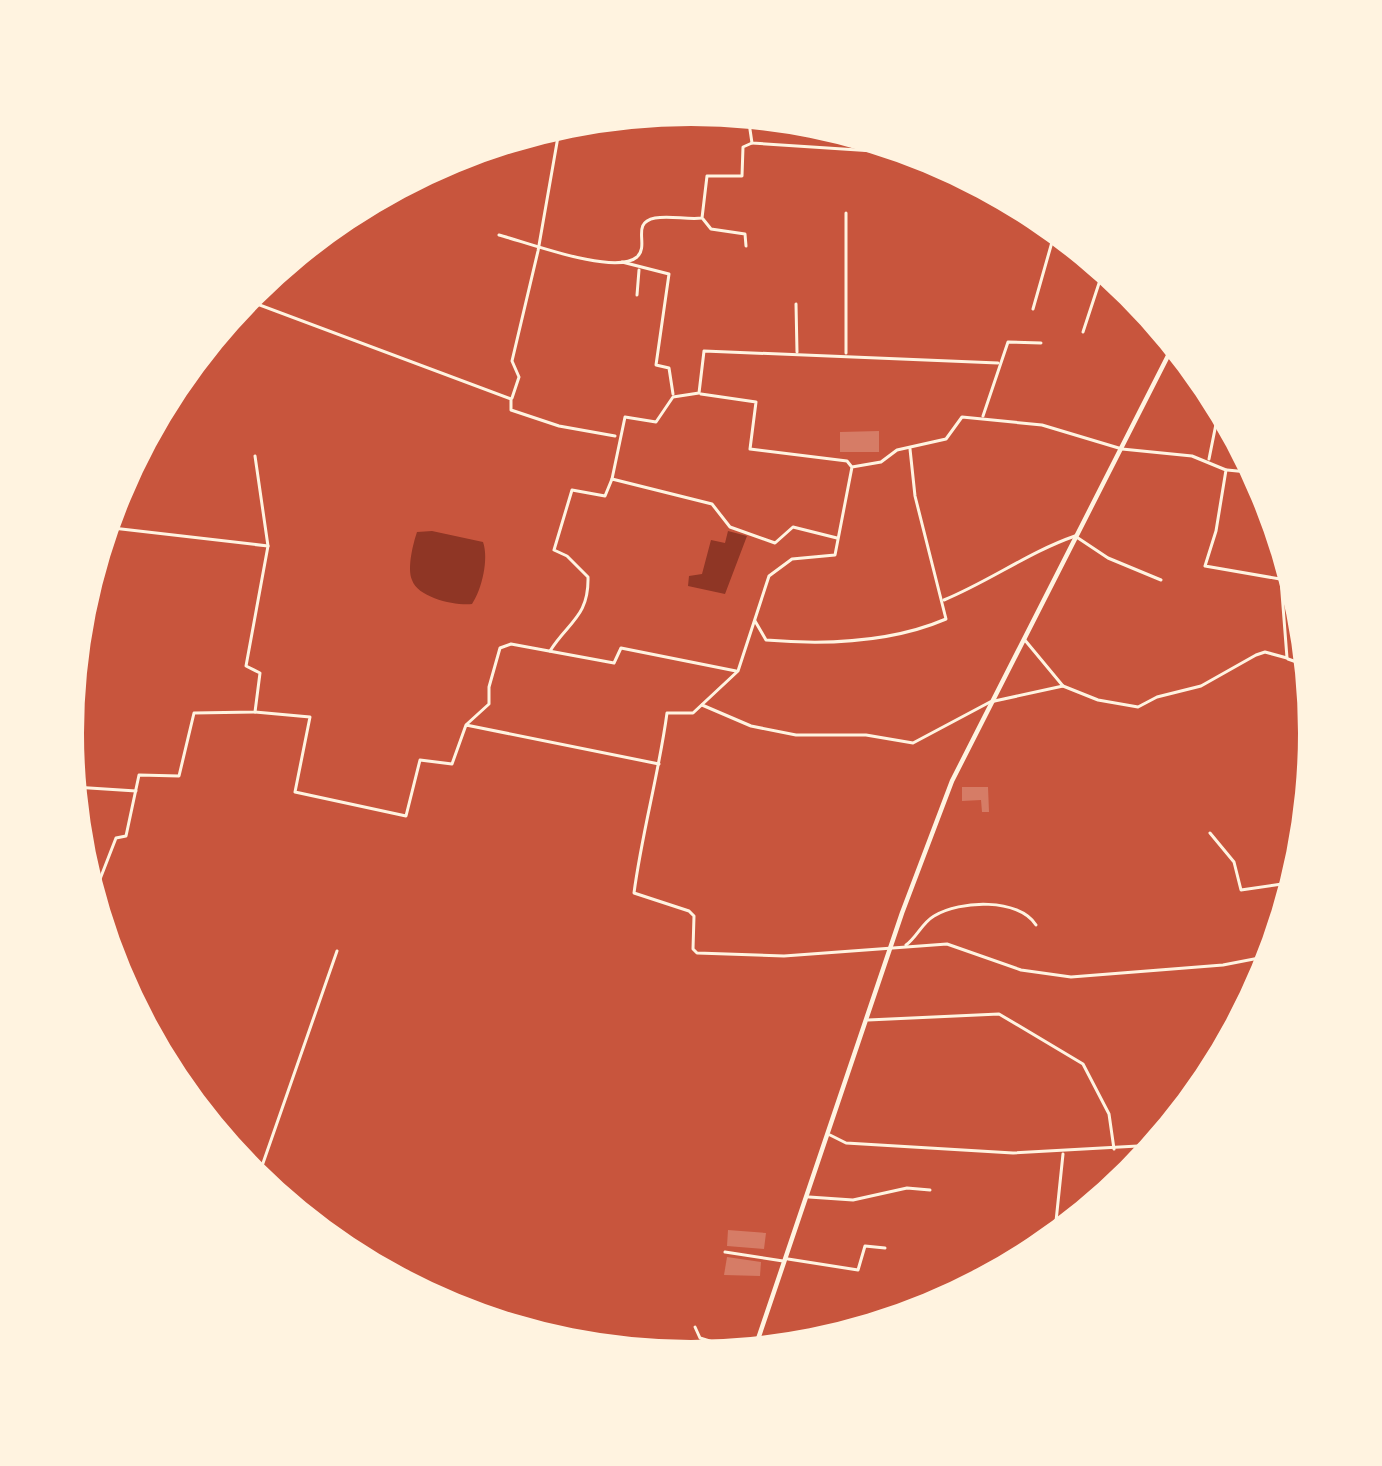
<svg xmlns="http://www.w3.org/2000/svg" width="1382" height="1466" font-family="Commissioner,sans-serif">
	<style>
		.water { fill: #8f3625 }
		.building { fill: #d67c66 }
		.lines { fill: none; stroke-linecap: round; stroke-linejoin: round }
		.minor { stroke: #fff3e0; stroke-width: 3 }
		.trunk { stroke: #fff3e0; stroke-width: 4.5 }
	</style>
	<rect width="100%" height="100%" fill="#c8553d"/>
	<!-- water -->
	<g class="water">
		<path d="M432,531L483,542C489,559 482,589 472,604C456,606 418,598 412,580C407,568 413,544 417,532Z"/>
		<path d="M728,531L747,536L725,594L688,586L689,576L702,574L711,540L725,543Z"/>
	</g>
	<!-- building -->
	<g class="building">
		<path d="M879,431V452H840V432Z"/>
		<path d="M962,787H988L989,812H982L981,800L962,801Z"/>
		<path d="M728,1230L766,1233L764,1249L727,1246Z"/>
		<path d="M727,1257L761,1262L760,1276L724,1275Z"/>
	</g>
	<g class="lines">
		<!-- minor -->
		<g class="minor">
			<path d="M748,116L752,143L935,155"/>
			<path d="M703,219L711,229L745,234L746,246"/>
			<path d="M499,235C526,242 615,276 637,257C650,245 630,223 655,218C670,215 687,220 702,218L707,176H742L743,147L752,143"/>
			<path d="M622,262L669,274L656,365L669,368L673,394"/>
			<path d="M637,295L639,270"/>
			<path d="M241,298L511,399V410L559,426L615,436"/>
			<path d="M796,304L797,352"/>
			<path d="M1033,309L1054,235"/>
			<path d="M1083,332L1104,268"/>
			<path d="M846,353V213"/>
			<path d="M701,394L756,402L750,449L847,461L851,466"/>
			<path d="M512,398L519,377L512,361L538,251L559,131"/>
			<path d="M983,416L1008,342L1041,343"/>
			<path d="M1209,459L1218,414"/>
			<path d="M1227,470L1258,473"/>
			<path d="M612,479L625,417L656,422L673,397L699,393L704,351L998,363"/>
			<path d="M104,527L268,546"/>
			<path d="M944,600C990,581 1029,552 1075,536L1108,558L1161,580"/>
			<path d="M755,621L766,640C826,645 890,643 946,619L915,496L910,449"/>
			<path d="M1024,639L1063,686"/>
			<path d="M550,651C568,622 589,617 588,577L567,556L554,550L572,490L605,496L612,479L712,504L730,527L775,543L793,527L837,538"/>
			<path d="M1288,659L1305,665"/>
			<path d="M702,705L751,726L796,735H866L913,743L990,702L1063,686L1098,700L1138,707L1157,697L1201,686L1256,655L1265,652L1287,658L1281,580"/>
			<path d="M255,712L310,717L295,792L406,816L420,760L452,764L466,725L659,764"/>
			<path d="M467,724L489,704V687L500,648L511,644L614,663L621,648L736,671"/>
			<path d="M74,787L136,791"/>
			<path d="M1210,833L1234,862L1241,890L1289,883"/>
			<path d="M95,892L116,838L126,836L139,775L179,776L194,713L255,712L260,673L246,666L268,546L255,456"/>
			<path d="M906,945C917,937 922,923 934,916C960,900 1019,898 1036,925"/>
			<path d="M1275,955L1223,965L1071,977L1021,970L947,944L784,956L697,953L693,949L694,916L689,911L634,893C642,832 659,773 667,713H693L738,671L769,576L792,559L835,555L852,467L881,462L897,450L946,439L962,417L1042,425L1122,449L1192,456L1226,470L1216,531L1205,566L1280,579L1283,550"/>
			<path d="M868,1020L999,1014L1083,1064L1109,1114L1114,1149"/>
			<path d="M830,1135L846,1143L1013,1153L1156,1145"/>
			<path d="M250,1179L262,1166L337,951"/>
			<path d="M809,1197L853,1200L907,1188L930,1190"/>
			<path d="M1055,1231L1063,1154"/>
			<path d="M725,1252L783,1261"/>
			<path d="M788,1259L858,1270L865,1246L885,1248"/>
			<path d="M695,1327L700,1338L742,1351"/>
		</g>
		<!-- trunk -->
		<path class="trunk" d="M755,1348L902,913L952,781L1173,346"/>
	</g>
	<!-- crop -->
	<path d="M0 0H1382V1466H0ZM84 733a607 607 0 1 1 1214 0a607 607 0 1 1-1214 0Z" fill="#fff3e0" fill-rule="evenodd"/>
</svg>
